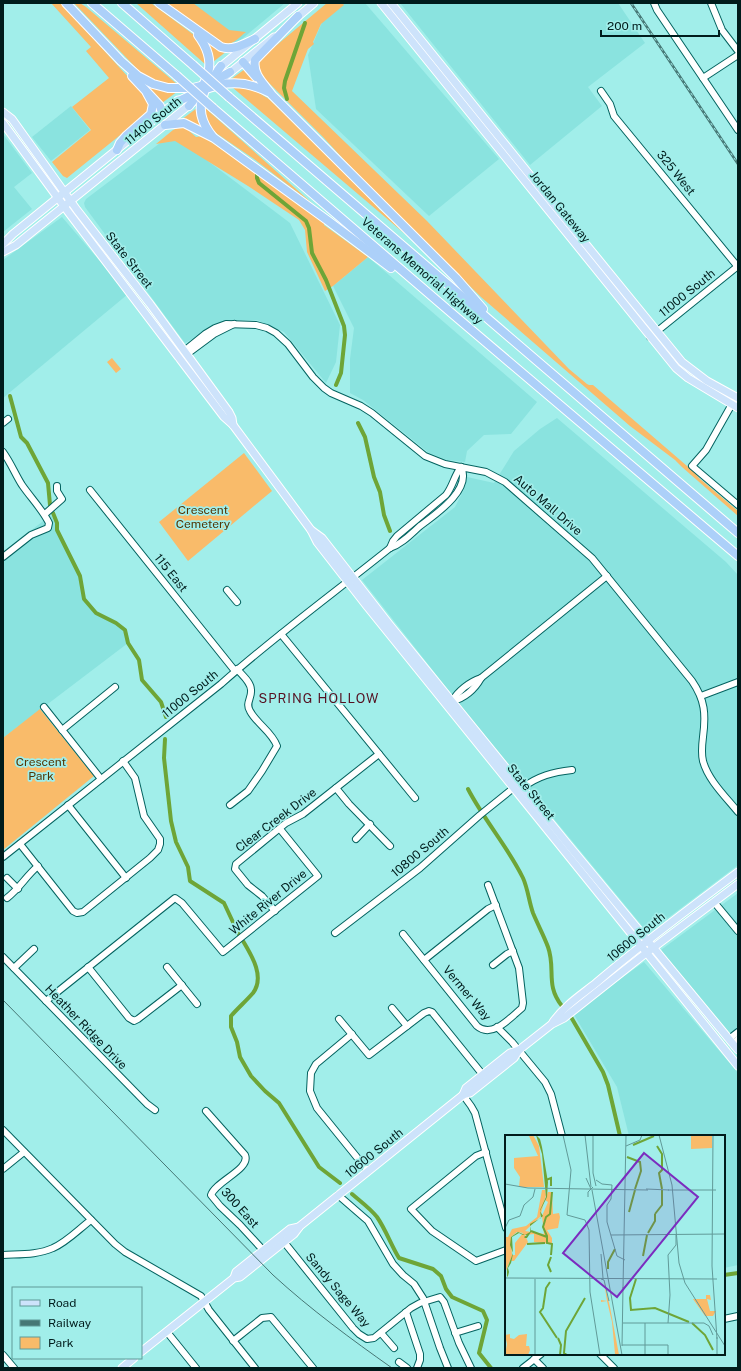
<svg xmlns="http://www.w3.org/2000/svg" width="741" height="1371" font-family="'Public Sans',sans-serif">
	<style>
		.built { fill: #8ae3df }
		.green { fill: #f9bb6a }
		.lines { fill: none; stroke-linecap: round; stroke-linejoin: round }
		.canal { stroke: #6ea537; stroke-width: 4 }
		.minor-casing { stroke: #046360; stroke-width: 8 }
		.major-casing { stroke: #fff; stroke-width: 9 }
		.highway-casing { stroke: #fff; stroke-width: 10 }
		.minor { stroke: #fff; stroke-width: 6 }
		.major { stroke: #cde3fb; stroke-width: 7 }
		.highway { stroke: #acd0f9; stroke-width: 8 }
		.tram { stroke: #467775; stroke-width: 1 }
		.rail-casing { stroke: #467775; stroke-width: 2.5 }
		.rail { stroke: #a1eeea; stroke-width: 1; stroke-dasharray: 3; stroke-linecap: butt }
		.highway-bridge-casing { stroke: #fff; stroke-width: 10; stroke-linecap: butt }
		.highway-bridge { stroke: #acd0f9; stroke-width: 8 }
		.labels { text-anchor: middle; stroke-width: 3.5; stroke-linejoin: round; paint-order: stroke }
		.street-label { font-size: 12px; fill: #001c1c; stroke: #a1eeea }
		.park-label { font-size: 12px; fill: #533504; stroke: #a1eeea }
		.neighbourhood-label { font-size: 13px; letter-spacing: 1px; fill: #551021; stroke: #a1eeea }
		.inset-river { fill: none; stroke: #6ea537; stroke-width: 2 }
		.inset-road { fill: none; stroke: #619a98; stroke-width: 1 }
		.view { fill: #7b2cbf; fill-opacity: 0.15; stroke: #7b2cbf; stroke-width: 2 }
		.inset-edge { fill: none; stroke: #001c1c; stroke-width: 2 }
	</style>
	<rect width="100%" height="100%" fill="#a1eeea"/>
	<!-- built -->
	<g class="built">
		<path d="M188,3H285L236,44Z"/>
		<path d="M332,3H365L499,159L429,216L316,109L308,55L329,6Z"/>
		<path d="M400,3H618L645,43L588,87L602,106L530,165Z"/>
		<path d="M71,106L90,130L51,161L32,137Z"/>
		<path d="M3,134L32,173L14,187L32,209L3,232Z"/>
		<path d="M172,134L290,223L340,325L336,362L326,383L284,332L257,320H227L185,343L85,207L84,203L86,199Z"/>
		<path d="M62,217L128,294L3,398V260Z"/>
		<path d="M368,257L537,402L511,434L484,435L467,451L465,462L447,460L429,453L363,400L350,393V359L354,328L333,286Z"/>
		<path d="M557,418L726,562L738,575V865L648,933L460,705L362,580L455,507L465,487L467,477L494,483L514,451L540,429Z"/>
		<path d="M51,515L80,576L84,599L96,613L116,623L125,630L128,643L3,738V552Z"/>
		<path d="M738,893V1045L661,950Z"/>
		<path d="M644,962L738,1073V1265L724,1268V1136H629L617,1087L573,1013Z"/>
	</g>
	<!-- green -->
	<g class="green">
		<path d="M51,3H61L149,100L150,111L67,178L63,176L52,162L91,130L72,107L109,78L86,51L91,47Z"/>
		<path d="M74,3H80L86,7L177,84H169L157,82L140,72Z"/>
		<path d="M136,3H151L194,35L205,51L206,65Z"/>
		<path d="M166,3H193L229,30L246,32C236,40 234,45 221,44Z"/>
		<path d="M327,3H342L344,5L321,24L313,42L314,44L308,49L292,91L427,221L569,369L587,384L589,385H593L694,472L699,478L738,511V516L682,467L675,460L630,426L481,297L369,187L324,138L258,72V63L260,59Z"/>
		<path d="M206,39L227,51L213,62L211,49Z"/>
		<path d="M245,69L264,87L230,80Z"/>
		<path d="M142,82L178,91L162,103Z"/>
		<path d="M237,86L254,90L269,99L366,194L380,210L389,217L418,245L232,87Z"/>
		<path d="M203,106L314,205L254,159L213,131L206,122Z"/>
		<path d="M197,108L206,132L181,120Z"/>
		<path d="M180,127L187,129L196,137L202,136L263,177L324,223V225L368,257L333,286L325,291L307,252L305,230L299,220L248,186L175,141L156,144L173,130Z"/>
		<path d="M112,358L121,369L116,373L107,362Z"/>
		<path d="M244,453L272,491L188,561L159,522Z"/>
		<path d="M40,709L94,776L3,850V738Z"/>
	</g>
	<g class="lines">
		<!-- canal -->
		<g class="canal">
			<path d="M287,99L284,88L285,81L305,23"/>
			<path d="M257,174V178L259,183L306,221L309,228L312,253L326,280L344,326L345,335L341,373L336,385"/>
			<path d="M10,396L21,437L27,443L48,483L50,505"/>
			<path d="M358,423L365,437L374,477L380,492L384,515L390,531"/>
			<path d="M53,513L57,523V530L80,576L84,599L96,613L116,623L125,630L128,643L139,660L142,680L161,702L166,717"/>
			<path d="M165,739L164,758L171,821L176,842L188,867L190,881L224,903L239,935"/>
			<path d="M468,789C484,820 508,847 523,878C528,889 529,902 533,913C538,925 544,936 548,947C556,969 545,985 562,1006"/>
			<path d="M243,941C252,956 265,977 253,993C246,1001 238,1008 231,1016V1027L237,1042L240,1057L251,1076L265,1091L279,1103L319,1167L340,1183"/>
			<path d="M571,1017L603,1072L608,1085L620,1136"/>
			<path d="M352,1194C360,1201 370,1208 377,1217C386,1230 391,1245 399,1258L433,1269L441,1276L446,1289L452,1297L483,1311L487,1320L479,1353L491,1368"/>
			<path d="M724,1275L738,1273"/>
		</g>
		<!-- minor casing -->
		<g class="minor-casing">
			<g id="minor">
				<path d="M654,3L657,10L738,130"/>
				<path d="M711,3L722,30L738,51"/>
				<path d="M703,78L738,55"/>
				<path d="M601,91L610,104L614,116L738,267"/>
				<path d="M650,337L738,266"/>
				<path d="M183,357L214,334L234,324"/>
				<path d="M179,358L184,351L205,334L215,328L226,324L256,325L267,328L276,333L288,344L313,377L324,388L331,393L361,406L372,413L425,456L445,464L486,472L505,482L592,558L692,681C705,700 706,714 703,737C702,745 701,753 703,761C708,780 726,797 738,812"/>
				<path d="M736,397L706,450L692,466L738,505"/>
				<path d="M3,423L8,419"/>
				<path d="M3,452C11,463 15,474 22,485C31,498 42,509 49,523L48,528L31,535L3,557"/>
				<path d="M90,490L235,671"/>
				<path d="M45,514L62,499L57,491V486"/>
				<path d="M390,548L393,541L397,536L446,495C453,486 454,476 461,467"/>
				<path d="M227,590L237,602"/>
				<path d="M281,634L415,798"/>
				<path d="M701,696L738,682"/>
				<path d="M452,701C464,699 475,689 481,678L607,576"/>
				<path d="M452,701C458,691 469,682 481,678"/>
				<path d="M44,707L101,779"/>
				<path d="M62,730L115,687"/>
				<path d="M336,788L349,804L390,846"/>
				<path d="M522,788C538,776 553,772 572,770"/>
				<path d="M68,805L126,878"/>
				<path d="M230,805L248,791L262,771L277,746C272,732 257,724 250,711C245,703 252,698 251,690C251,682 242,675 237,669"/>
				<path d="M356,839L370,824"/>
				<path d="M20,844L73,911L77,913L83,912L150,858L158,850L160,844V839L144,816L135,778L123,761"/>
				<path d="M3,857L221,684C275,636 334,593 390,548C402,544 411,534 420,526C436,514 472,490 461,467"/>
				<path d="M7,878L18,889"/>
				<path d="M7,898C20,888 26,876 38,866"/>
				<path d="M714,902L738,931"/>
				<path d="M275,911L262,896L248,885L235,869L236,864L286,823L303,814L379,754"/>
				<path d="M335,933L420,868L480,815L516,786"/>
				<path d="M403,934L477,1026C492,1039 510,1018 522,1008L523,1003L519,968L488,885"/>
				<path d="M3,957L147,1104L155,1110"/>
				<path d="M424,960L488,909L496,905"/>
				<path d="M493,965L507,954L513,951"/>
				<path d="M88,967L129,1018L134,1021L138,1019L182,985"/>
				<path d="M167,967L197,1004"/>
				<path d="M14,968L34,949"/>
				<path d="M46,1001L175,898L182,903L223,952L318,876L280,829"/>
				<path d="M392,1008L407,1026"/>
				<path d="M339,1019L369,1055L424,1013L429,1011L432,1012L483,1075"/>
				<path d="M497,1027L512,1042L545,1082L551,1094L562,1136"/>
				<path d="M352,1034L316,1064L311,1073L310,1091L317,1108L368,1171"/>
				<path d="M729,1039L738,1032"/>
				<path d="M733,1044L738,1039"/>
				<path d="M463,1095L471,1106L475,1113L506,1228"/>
				<path d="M206,1111L245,1155C251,1169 216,1181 211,1195L220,1206L240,1225L263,1250"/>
				<path d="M3,1130L115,1244L125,1252L201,1296L209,1310L255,1368"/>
				<path d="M486,1152L476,1156L411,1209L432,1231L476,1261L506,1250"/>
				<path d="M3,1169L24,1152"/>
				<path d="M338,1195L368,1221L393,1264L403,1275L414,1284L423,1298L440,1348L448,1368"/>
				<path d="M284,1242L353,1328L359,1334L367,1339L374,1338L411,1308L420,1303L440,1297L444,1302L459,1343L471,1368"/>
				<path d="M3,1255C19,1254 38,1255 53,1248C67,1242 79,1229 91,1220"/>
				<path d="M406,1312L420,1354V1360L417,1368"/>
				<path d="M724,1319L738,1316"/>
				<path d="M167,1332L196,1368"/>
				<path d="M381,1333L394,1348"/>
				<path d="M455,1333L478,1326"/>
				<path d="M233,1341L262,1318L271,1317L313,1368"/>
				<path d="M600,1354L614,1368"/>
				<path d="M3,1355L14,1368"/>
				<path d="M534,1359L543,1368"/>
				<path d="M399,1362L407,1368"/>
				<path d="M523,1368L541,1354"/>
			</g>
		</g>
		<!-- major casing -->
		<g class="major-casing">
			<g id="major">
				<path d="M381,3L676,368L688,378L738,408"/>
				<path d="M391,3L567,221L682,362L707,381L738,398"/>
				<path d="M294,20L314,3"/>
				<path d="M218,69L298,3"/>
				<path d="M226,76L274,37"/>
				<path d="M3,112L12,119L77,210L150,304L229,412L232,418L233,425"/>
				<path d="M3,123L69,213L224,417L233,425L311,530L317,542L366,605L738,1066"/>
				<path d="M3,244L13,234L178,100"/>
				<path d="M3,252L16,245L32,232L193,102"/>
				<path d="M311,530L322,538L389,624L566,842L738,1050"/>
				<path d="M553,1022C564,1006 581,995 596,983C641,944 690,908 738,872"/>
				<path d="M463,1095L466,1088L510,1053L519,1050"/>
				<path d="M234,1278L236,1272L290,1229L299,1227"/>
				<path d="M141,1352L234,1278L240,1277L294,1234L300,1226L463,1095L470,1093L514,1058L519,1050L552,1024L564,1018L641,957L738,884"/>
				<path d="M122,1368L134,1358"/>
			</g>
		</g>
		<!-- highway casing -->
		<g class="highway-casing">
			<g id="highway">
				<path d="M66,3L121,61L138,76L153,84L168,88H193L209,84L230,72"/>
				<path d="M92,3L177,76"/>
				<path d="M122,3L193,65"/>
				<path d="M159,3L221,47C233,51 244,44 255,39"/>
				<path d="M298,16L255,60C252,74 264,84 272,95L456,278L483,309"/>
				<path d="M243,62L256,77"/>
				<path d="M132,76L160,106L162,113"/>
				<path d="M211,81L221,66"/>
				<path d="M204,93C197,109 202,124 213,137"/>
				<path d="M229,97L738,533"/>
				<path d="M175,103C207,87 233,74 268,92"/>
				<path d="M189,106C208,81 219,63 198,35"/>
				<path d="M213,108L455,316L738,556"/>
				<path d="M165,125L184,123L214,138L327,220L391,268"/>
				<path d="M117,150L120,143L126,136L151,114L153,104L147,93"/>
			</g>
		</g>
		<!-- minor -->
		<use href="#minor" class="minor"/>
		<!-- major -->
		<use href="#major" class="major"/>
		<!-- highway -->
		<use href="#highway" class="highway"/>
		<!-- tram -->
		<path class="tram" d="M3,1000L273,1275C310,1309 351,1339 392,1368"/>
		<!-- rail casing -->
		<g class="rail-casing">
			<path id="rail" d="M631,3L738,164"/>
		</g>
		<!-- rail -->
		<use href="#rail" class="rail"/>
		<!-- highway-bridge casing -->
		<g class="highway-bridge-casing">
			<g id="highway-bridge">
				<path d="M193,65L229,97"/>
				<path d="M177,76L213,108"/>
			</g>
		</g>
		<!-- highway-bridge -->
		<use href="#highway-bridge" class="highway-bridge"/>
	</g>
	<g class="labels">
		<!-- street labels -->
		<g class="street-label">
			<text transform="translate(153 121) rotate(-39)" y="4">11400 South</text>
			<text transform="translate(676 173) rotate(51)" y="4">325 West</text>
			<text transform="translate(560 207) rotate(51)" y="4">Jordan Gateway</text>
			<text transform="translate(129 260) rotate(52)" y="4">State Street</text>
			<text transform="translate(422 271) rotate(41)" y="4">Veterans Memorial Highway</text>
			<text transform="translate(687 293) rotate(-39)" y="4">11000 South</text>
			<text transform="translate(548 505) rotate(41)" y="4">Auto Mall Drive</text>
			<text transform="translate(171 573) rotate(51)" y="4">115 East</text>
			<text transform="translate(190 694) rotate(-39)" y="4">11000 South</text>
			<text transform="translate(531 792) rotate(51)" y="4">State Street</text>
			<text transform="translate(276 820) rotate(-37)" y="4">Clear Creek Drive</text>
			<text transform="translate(420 852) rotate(-40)" y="4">10800 South</text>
			<text transform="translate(268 902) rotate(-39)" y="4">White River Drive</text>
			<text transform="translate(636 937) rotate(-39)" y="4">10600 South</text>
			<text transform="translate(467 993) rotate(50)" y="4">Vermer Way</text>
			<text transform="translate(86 1027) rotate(46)" y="4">Heather Ridge Drive</text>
			<text transform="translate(374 1153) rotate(-39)" y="4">10600 South</text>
			<text transform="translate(240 1208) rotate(48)" y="4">300 East</text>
			<text transform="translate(338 1290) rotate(50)" y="4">Sandy Sage Way</text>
		</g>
		<!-- park labels -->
		<g class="park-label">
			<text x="203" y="514">Crescent<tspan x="203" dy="14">Cemetery</tspan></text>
			<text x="41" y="766">Crescent<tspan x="41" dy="14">Park</tspan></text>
		</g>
		<!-- neighbourhood labels -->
		<g class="neighbourhood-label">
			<text x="319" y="703">SPRING HOLLOW</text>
		</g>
	</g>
	<!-- overview -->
	<g transform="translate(505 1135)">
		<rect width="220" height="220" fill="#a1eeea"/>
		<path d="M28,0L34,11L39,52H14L15,42L9,33V23L33,21L24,1H19ZM186,0H207V13L186,14ZM37,55H40L41,60L35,82L20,96L39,99L37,81L43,67L40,65L43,57H47L48,79L54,78L55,82L53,93L42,95L47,103V109L29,107V99L20,100L23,107L9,126H6L7,121L0,138V102H3L7,94L21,91L32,82ZM12,97L18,98L10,108V120H7L6,102ZM99,147L105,172L114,220L110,219L107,187L102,166L96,167V171V165L102,166ZM201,160H205L206,165L202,164L205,176H211L208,181H200L188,164H201ZM5,199V203L9,204L14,200L22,199L21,211H24L25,215L23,220H0L2,209L0,200Z" fill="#f9bb6a" fill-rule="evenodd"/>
		<path d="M31,0L35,4L37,12L43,47L42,62L35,76L38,81L25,91L26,97L22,103H20L19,102L22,100H18L14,98L7,102L8,119L6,128L3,133L4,137L3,141L2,142V134L8,118L5,110L6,102L13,97L20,100L25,97V89L36,83L35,75L41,62L37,19Z" fill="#6ea537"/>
		<path class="inset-river" d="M128,10L149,1M152,11L157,19V35L154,38L157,54M122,22L135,27L136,36L130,54M41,45L46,43V51M124,77L130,55M150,79L157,70V55M26,96L42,102M143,98L150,86V79M22,109L40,108M46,120L47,109L42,108V101L38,92L41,82L45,79L47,57M138,121L142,100M46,122L43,130L46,137M103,134V127L110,114M131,144L125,163L126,175L150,173L184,187M45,147L41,153L38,173L35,177L52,203M187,188L200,200L208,215M53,203L56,210L55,220M62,220L59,218L61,196L80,163"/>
		<path class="inset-road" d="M58,0L66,35L62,80L80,85L84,95L85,157L95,220M80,0L86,52M154,0L167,50L174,128L180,148L220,211M208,0L207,131L212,204M121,11L135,5L137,0M88,38V0M88,38L91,51M81,43L86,54M91,45L97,49L107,50L106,64L102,70V87L112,121L120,125M0,49L23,53L143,55M141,54L164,55M87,55L117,220M163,55H211M83,62V57L88,52M0,93L4,85L15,81L19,70L28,62L30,54M106,100L220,99M96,119L98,143M0,143L212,144M30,144V220M96,144L99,145L104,166M118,153L121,0M118,188H199L204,191L208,200M140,188V220M163,188L165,160L163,120L171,110V99M212,202V220M117,210H163V220M117,211L118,152"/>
		<path class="view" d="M139,18L193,62L112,162L58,118Z"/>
		<rect width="220" height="220" class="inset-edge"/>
	</g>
	<!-- border -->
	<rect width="741" height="1371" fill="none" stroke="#001c1c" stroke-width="8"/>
	<!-- legend -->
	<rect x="12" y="1287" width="130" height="72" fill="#a1eeea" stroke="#619a98"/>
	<rect x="20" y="1300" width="20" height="6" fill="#cde3fb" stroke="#619a98"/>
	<text x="48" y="1307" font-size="12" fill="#001c1c">Road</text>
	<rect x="20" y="1320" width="20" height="6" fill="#467775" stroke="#619a98"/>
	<text x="48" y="1327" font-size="12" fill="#001c1c">Railway</text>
	<rect x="20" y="1337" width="20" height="12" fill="#f9bb6a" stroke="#619a98"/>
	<text x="48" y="1347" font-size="12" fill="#001c1c">Park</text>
	<!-- scale -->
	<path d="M601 30v6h118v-6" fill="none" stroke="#001c1c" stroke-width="2"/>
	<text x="607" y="30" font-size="12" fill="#001c1c" stroke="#a1eeea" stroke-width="3" paint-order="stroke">200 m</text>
</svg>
